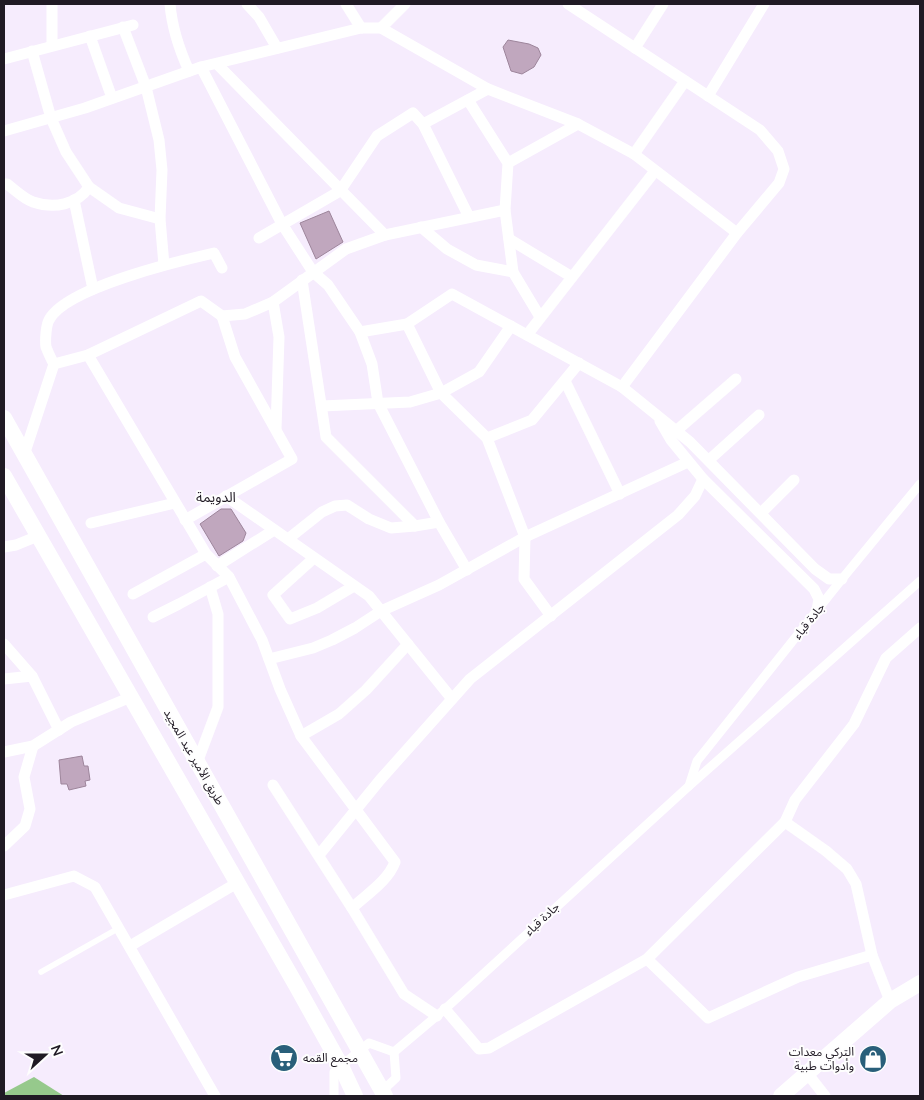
<svg xmlns="http://www.w3.org/2000/svg" width="924" height="1100" font-family="Mulish,'Noto Sans Arabic',sans-serif">
	<style>
		.forest { fill: #96c98c }
		.building { fill: #c0a7be; stroke: #9d859b }
		.lines { fill: none; stroke-linecap: round; stroke-linejoin: round }
		.service { stroke: #fff; stroke-width: 5.5 }
		.pedestrian { stroke: #fff; stroke-width: 9 }
		.minor { stroke: #fff; stroke-width: 11 }
		.secondary { stroke: #fff; stroke-width: 16 }
		.labels { text-anchor: middle; stroke-width: 4; stroke-linejoin: round; paint-order: stroke }
		.street-label { font-size: 12px; fill: #201a24; stroke: #fefefe }
		.poi-label { font-size: 12px; fill: #201a24; stroke: #fefefe; text-anchor: end }
		.neighbourhood-label { font-size: 14px; fill: #201a24; stroke: #fefefe }
	</style>
	<rect width="100%" height="100%" fill="#f6ecfd"/>
	<!-- forest -->
	<path class="forest" d="M34,1077L64,1096H4V1093Z"/>
	<!-- building -->
	<g class="building">
		<path d="M508,40L529,44L538,48L541,55L534,67L522,74L511,71L503,47Z"/>
		<path d="M329,211L343,242L316,259L300,223Z"/>
		<path d="M221,509H231L246,533L243,541L219,556L200,524Z"/>
		<path d="M82,756L84,766H88L90,780L85,781L86,786L69,790L67,784H61L59,760Z"/>
	</g>
	<g class="lines">
		<!-- service -->
		<path class="service" d="M41,972L119,928"/>
		<!-- pedestrian -->
		<g class="pedestrian">
			<path d="M689,786L697,761L842,579L920,484"/>
			<path d="M394,1052L445,1009L689,786L920,581"/>
			<path d="M380,1093L396,1078L394,1052"/>
			<path d="M334,1096V1072L369,1043L394,1052"/>
		</g>
		<!-- minor -->
		<g class="minor">
			<path d="M170,4C172,28 179,49 189,71"/>
			<path d="M247,4L259,17L277,48"/>
			<path d="M346,4L361,28"/>
			<path d="M568,4L760,130L778,151L784,169L779,183L737,233L622,387"/>
			<path d="M123,27L146,87L159,140L162,170L160,219L164,265"/>
			<path d="M381,28L405,4"/>
			<path d="M90,36L112,98"/>
			<path d="M52,45V4"/>
			<path d="M635,48L663,4"/>
			<path d="M32,51L51,118L66,152L89,187L119,208L160,219"/>
			<path d="M4,59L133,25"/>
			<path d="M217,64L385,235"/>
			<path d="M201,67L282,224L313,272L328,285L360,332L372,364L378,403L439,522L467,570"/>
			<path d="M708,96L764,4"/>
			<path d="M468,100L508,163L505,210L513,272L540,317"/>
			<path d="M423,124L488,89"/>
			<path d="M4,131L85,108L201,67L361,28H381L488,89L578,124L634,154L737,233"/>
			<path d="M634,154L685,81"/>
			<path d="M508,163L578,124"/>
			<path d="M4,184H7C15,190 24,199 33,202C54,209 77,205 89,187"/>
			<path d="M74,200L93,289"/>
			<path d="M421,227L447,249L476,265L513,272"/>
			<path d="M259,238L340,191L377,136L413,113L423,124L469,217"/>
			<path d="M509,239L572,277"/>
			<path d="M302,280L326,437L415,526L439,522"/>
			<path d="M273,302L279,337L276,429"/>
			<path d="M407,324L441,393L487,438L525,537L524,579L551,616"/>
			<path d="M360,332L407,324L452,294L622,387L690,442L815,569L829,579H842"/>
			<path d="M527,335L655,171"/>
			<path d="M88,355L206,554L229,577L262,640L280,689L301,736L395,862C388,881 367,894 352,908"/>
			<path d="M54,364C51,359 48,352 46,347C45,341 46,325 49,320C65,288 179,261 214,253L222,268"/>
			<path d="M565,381L620,494"/>
			<path d="M322,406L410,402L441,393L479,372L511,326"/>
			<path d="M660,421L671,440L703,479L814,589L819,599L817,610"/>
			<path d="M676,431L736,379"/>
			<path d="M487,438L532,420L579,363"/>
			<path d="M24,455L54,364L88,355L201,301L222,316L245,314L273,302L346,249L385,235L505,210"/>
			<path d="M709,460L759,415"/>
			<path d="M226,496L369,596L452,699"/>
			<path d="M761,513L794,480"/>
			<path d="M185,520L292,459L235,357L222,316"/>
			<path d="M91,523L175,503"/>
			<path d="M288,539L322,512L335,506L347,505L369,519L391,528L415,526"/>
			<path d="M4,547L16,545L38,536"/>
			<path d="M314,558L273,595L290,619L317,608L354,586"/>
			<path d="M217,566L274,530"/>
			<path d="M133,594L206,554"/>
			<path d="M153,617L179,604L229,577"/>
			<path d="M4,644L32,676L59,730"/>
			<path d="M269,659L313,648L332,640L355,628L381,611L439,585L525,537L688,462"/>
			<path d="M4,679L32,676"/>
			<path d="M301,736L339,714L366,690L408,644"/>
			<path d="M4,752L33,746L71,722L131,697"/>
			<path d="M197,763L218,707V614L210,587"/>
			<path d="M273,785L352,908L404,994L437,1016"/>
			<path d="M785,822L826,851L847,869L856,884L872,955L890,1001"/>
			<path d="M4,846L25,826L30,809L24,777L33,746"/>
			<path d="M319,855L380,780L470,679L678,515L695,496L703,479"/>
			<path d="M4,895L74,876L95,887L215,1096"/>
			<path d="M130,946L237,883"/>
			<path d="M647,959L708,1018L798,977L872,955"/>
			<path d="M445,1009L479,1049L489,1048L647,959L785,822L795,800L854,724L886,658L920,628"/>
			<path d="M807,1073L825,1096"/>
		</g>
		<!-- secondary -->
		<g class="secondary">
			<path d="M4,418L385,1096"/>
			<path d="M4,476L296,985L341,1066L355,1096"/>
			<path d="M781,1096L890,1001L920,983"/>
		</g>
	</g>
	<!-- icons -->
	<defs>
		<g id="supermarket-disc" transform="scale(1.4375)"><circle r="9.5" fill="#295f7a" stroke="#fefefe"/><path d="M-6-5.5h2.5l.6 2H6L4.5 2H-2.5L-4.4-4H-6ZM-1.5 3.2a1.3 1.3 0 1 0 .1 0ZM3 3.2a1.3 1.3 0 1 0 .1 0Z" fill="#fff"/></g>
		<g id="shop-disc" transform="scale(1.4375)"><circle r="9.5" fill="#295f7a" stroke="#fefefe"/><path d="M-5-2.5h2.3a2.7 3.5 0 0 1 5.4 0H5L5.5 6h-11ZM-1.5-2.5h3a1.5 2.3 0 0 0-3 0Z" fill="#fff"/></g>
	</defs>
	<g fill-rule="evenodd">
		<use href="#supermarket-disc" x="284" y="1058"/>
		<use href="#shop-disc" x="873" y="1059"/>
	</g>
	<g class="labels">
		<!-- street labels -->
		<g class="street-label">
			<text transform="translate(809 621) rotate(-51)" y="4">جادة قباء</text>
			<text transform="translate(194 757) rotate(60)" y="4">طريق الأمير عبد المجيد</text>
			<text transform="translate(542 919) rotate(-43)" y="4">جادة قباء</text>
		</g>
		<!-- poi labels -->
		<g class="poi-label">
			<text x="854" y="1056">التركي معدات<tspan x="854" dy="14">وأدوات طبية</tspan></text>
			<text x="303" y="1062" text-anchor="start">مجمع القمه</text>
		</g>
		<!-- neighbourhood labels -->
		<g class="neighbourhood-label">
			<text x="216" y="502">الدويمة</text>
		</g>
	</g>
	<!-- border -->
	<rect width="924" height="1100" fill="none" stroke="#201a24" stroke-width="10"/>
	<!-- north arrow -->
	<g transform="translate(45 1055) rotate(69)" stroke="#fefefe" stroke-width="4" paint-order="stroke">
	<path d="M0-4L9 19L0 12L-9 19Z" fill="#201a24"/>
	<text y="-8" font-size="14" font-weight="bold" text-anchor="middle" fill="#201a24">N</text>
	</g>
</svg>
